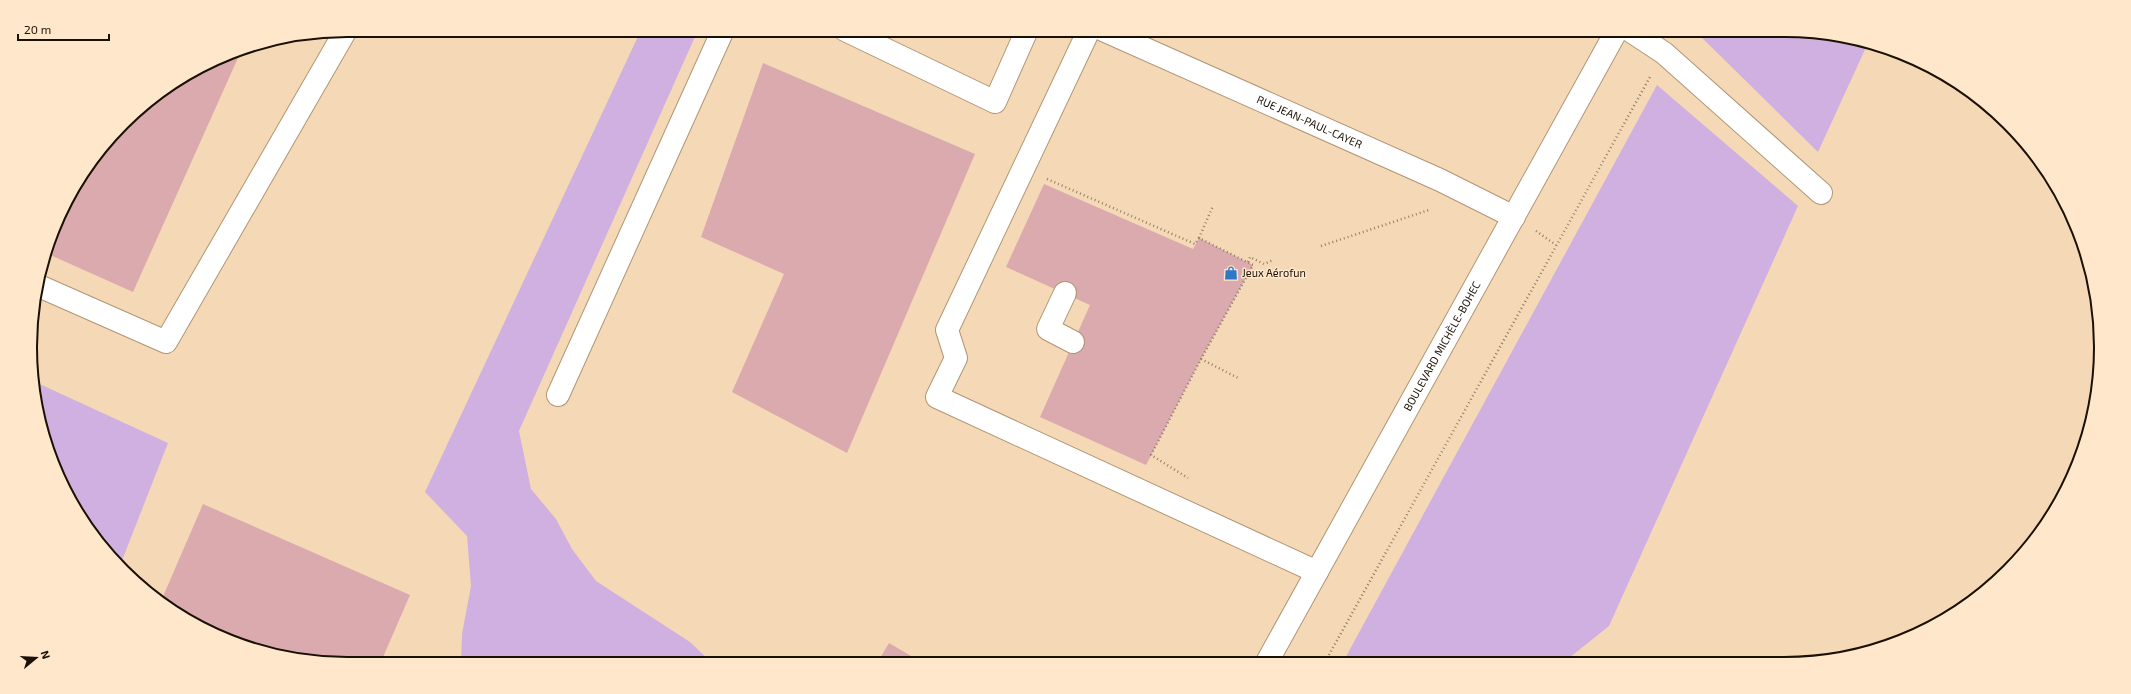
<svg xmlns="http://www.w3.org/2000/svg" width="2131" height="694" font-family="'Exo 2',sans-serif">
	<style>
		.green { fill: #cfb0e0 }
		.building { fill: #daaaae }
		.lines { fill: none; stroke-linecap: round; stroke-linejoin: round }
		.minor-casing { stroke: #b09675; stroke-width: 24 }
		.path { stroke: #937f66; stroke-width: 2.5; stroke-dasharray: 1 3; stroke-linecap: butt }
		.minor { stroke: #fff; stroke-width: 22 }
		.labels { text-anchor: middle; stroke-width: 3; stroke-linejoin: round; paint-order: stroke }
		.street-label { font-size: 11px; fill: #1a1004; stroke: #fee7cb }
		.poi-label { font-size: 11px; fill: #1a1004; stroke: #fee7cb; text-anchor: start }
		.rim { fill: none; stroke: #1a1004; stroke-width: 2 }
	</style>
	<rect width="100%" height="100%" fill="#f5d9b6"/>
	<!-- green -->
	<g class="green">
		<path d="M641,30H698L519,431L531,489L556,519L572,549L596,581L690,642L712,663L461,664L462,634L471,586L467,536L425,492Z"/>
		<path d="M1694,30C1752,30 1812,26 1868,43L1818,152Z"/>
		<path d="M1657,85L1798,206L1609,626L1564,662H1343Z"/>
		<path d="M33,381L168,443L121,563L95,540L63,487L41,429Z"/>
	</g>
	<!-- building -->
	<g class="building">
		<path d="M1361,30H1387L1383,38Z"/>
		<path d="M242,49L133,292L48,254L63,207L95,154L138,109L226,54Z"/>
		<path d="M763,63L975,154L847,453L732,392L784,274L701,237Z"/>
		<path d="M1044,184L1193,249L1199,238L1253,265L1201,359L1146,465L1040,417L1090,305L1006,267Z"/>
		<path d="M203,504L410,595L380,664H347L285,658L225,640L171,611L161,601Z"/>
		<path d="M889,643L923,663H877Z"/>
	</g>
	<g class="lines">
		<!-- minor casing -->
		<g class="minor-casing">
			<g id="minor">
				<path d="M845,30L995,102L1027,30"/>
				<path d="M1089,30L947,330L956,358L937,397L1317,572"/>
				<path id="s1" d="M1103,30L1440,180L1514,217"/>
				<path d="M1629,30L1664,53L1821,193"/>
				<path d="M39,286L166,342L346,30"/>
				<path d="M1065,293L1048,329L1073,342"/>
				<path d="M558,395L723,30"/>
				<path id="s2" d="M1267,662L1617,30"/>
			</g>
		</g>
		<!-- path -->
		<g class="path">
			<path d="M1047,179L1195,244L1199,238L1253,265L1201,359L1151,455L1188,478"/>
			<path d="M1536,231L1556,245"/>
			<path d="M1199,238L1213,206"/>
			<path d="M1321,246L1429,210"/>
			<path d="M1248,262L1250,257L1264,264L1273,260"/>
			<path d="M1201,359L1240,379"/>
			<path d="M1325,662L1650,77"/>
		</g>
		<!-- minor -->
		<use href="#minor" class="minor"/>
	</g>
	<!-- icons -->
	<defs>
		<g id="shop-bare" transform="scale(1.08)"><path d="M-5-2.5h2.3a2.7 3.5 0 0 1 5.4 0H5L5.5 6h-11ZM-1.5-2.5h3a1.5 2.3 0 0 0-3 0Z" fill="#2e78c9" stroke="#fee7cb" stroke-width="2.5" paint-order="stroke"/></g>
	</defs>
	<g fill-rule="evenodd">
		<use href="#shop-bare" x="1231" y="273"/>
	</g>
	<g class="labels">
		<!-- street labels -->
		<g class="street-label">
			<text dy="4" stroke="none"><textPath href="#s1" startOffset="226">RUE JEAN-PAUL-CAYER</textPath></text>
			<text dy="4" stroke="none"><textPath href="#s2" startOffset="361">BOULEVARD MICHÈLE-BOHEC</textPath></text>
		</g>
		<!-- poi labels -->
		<g class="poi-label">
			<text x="1242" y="277">Jeux Aérofun</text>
		</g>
	</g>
	<!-- crop -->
	<path d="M0 0H2131V694H0ZM347 37H1784A310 310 0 0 1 2094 347V347A310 310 0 0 1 1784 657H347A310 310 0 0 1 37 347V347A310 310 0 0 1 347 37Z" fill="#fee7cb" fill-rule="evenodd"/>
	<path class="rim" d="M347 37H1784A310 310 0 0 1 2094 347V347A310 310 0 0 1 1784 657H347A310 310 0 0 1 37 347V347A310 310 0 0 1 347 37Z"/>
	<!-- north arrow -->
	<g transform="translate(36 658) rotate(72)" stroke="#fee7cb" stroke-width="3" paint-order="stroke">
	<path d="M0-3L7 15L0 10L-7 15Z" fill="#1a1004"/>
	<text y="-6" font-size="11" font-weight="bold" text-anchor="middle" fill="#1a1004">N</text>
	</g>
	<!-- scale -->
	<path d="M18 34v6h91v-6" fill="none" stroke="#1a1004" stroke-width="2"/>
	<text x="24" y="34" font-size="12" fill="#1a1004" stroke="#fee7cb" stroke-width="3" paint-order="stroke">20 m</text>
</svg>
